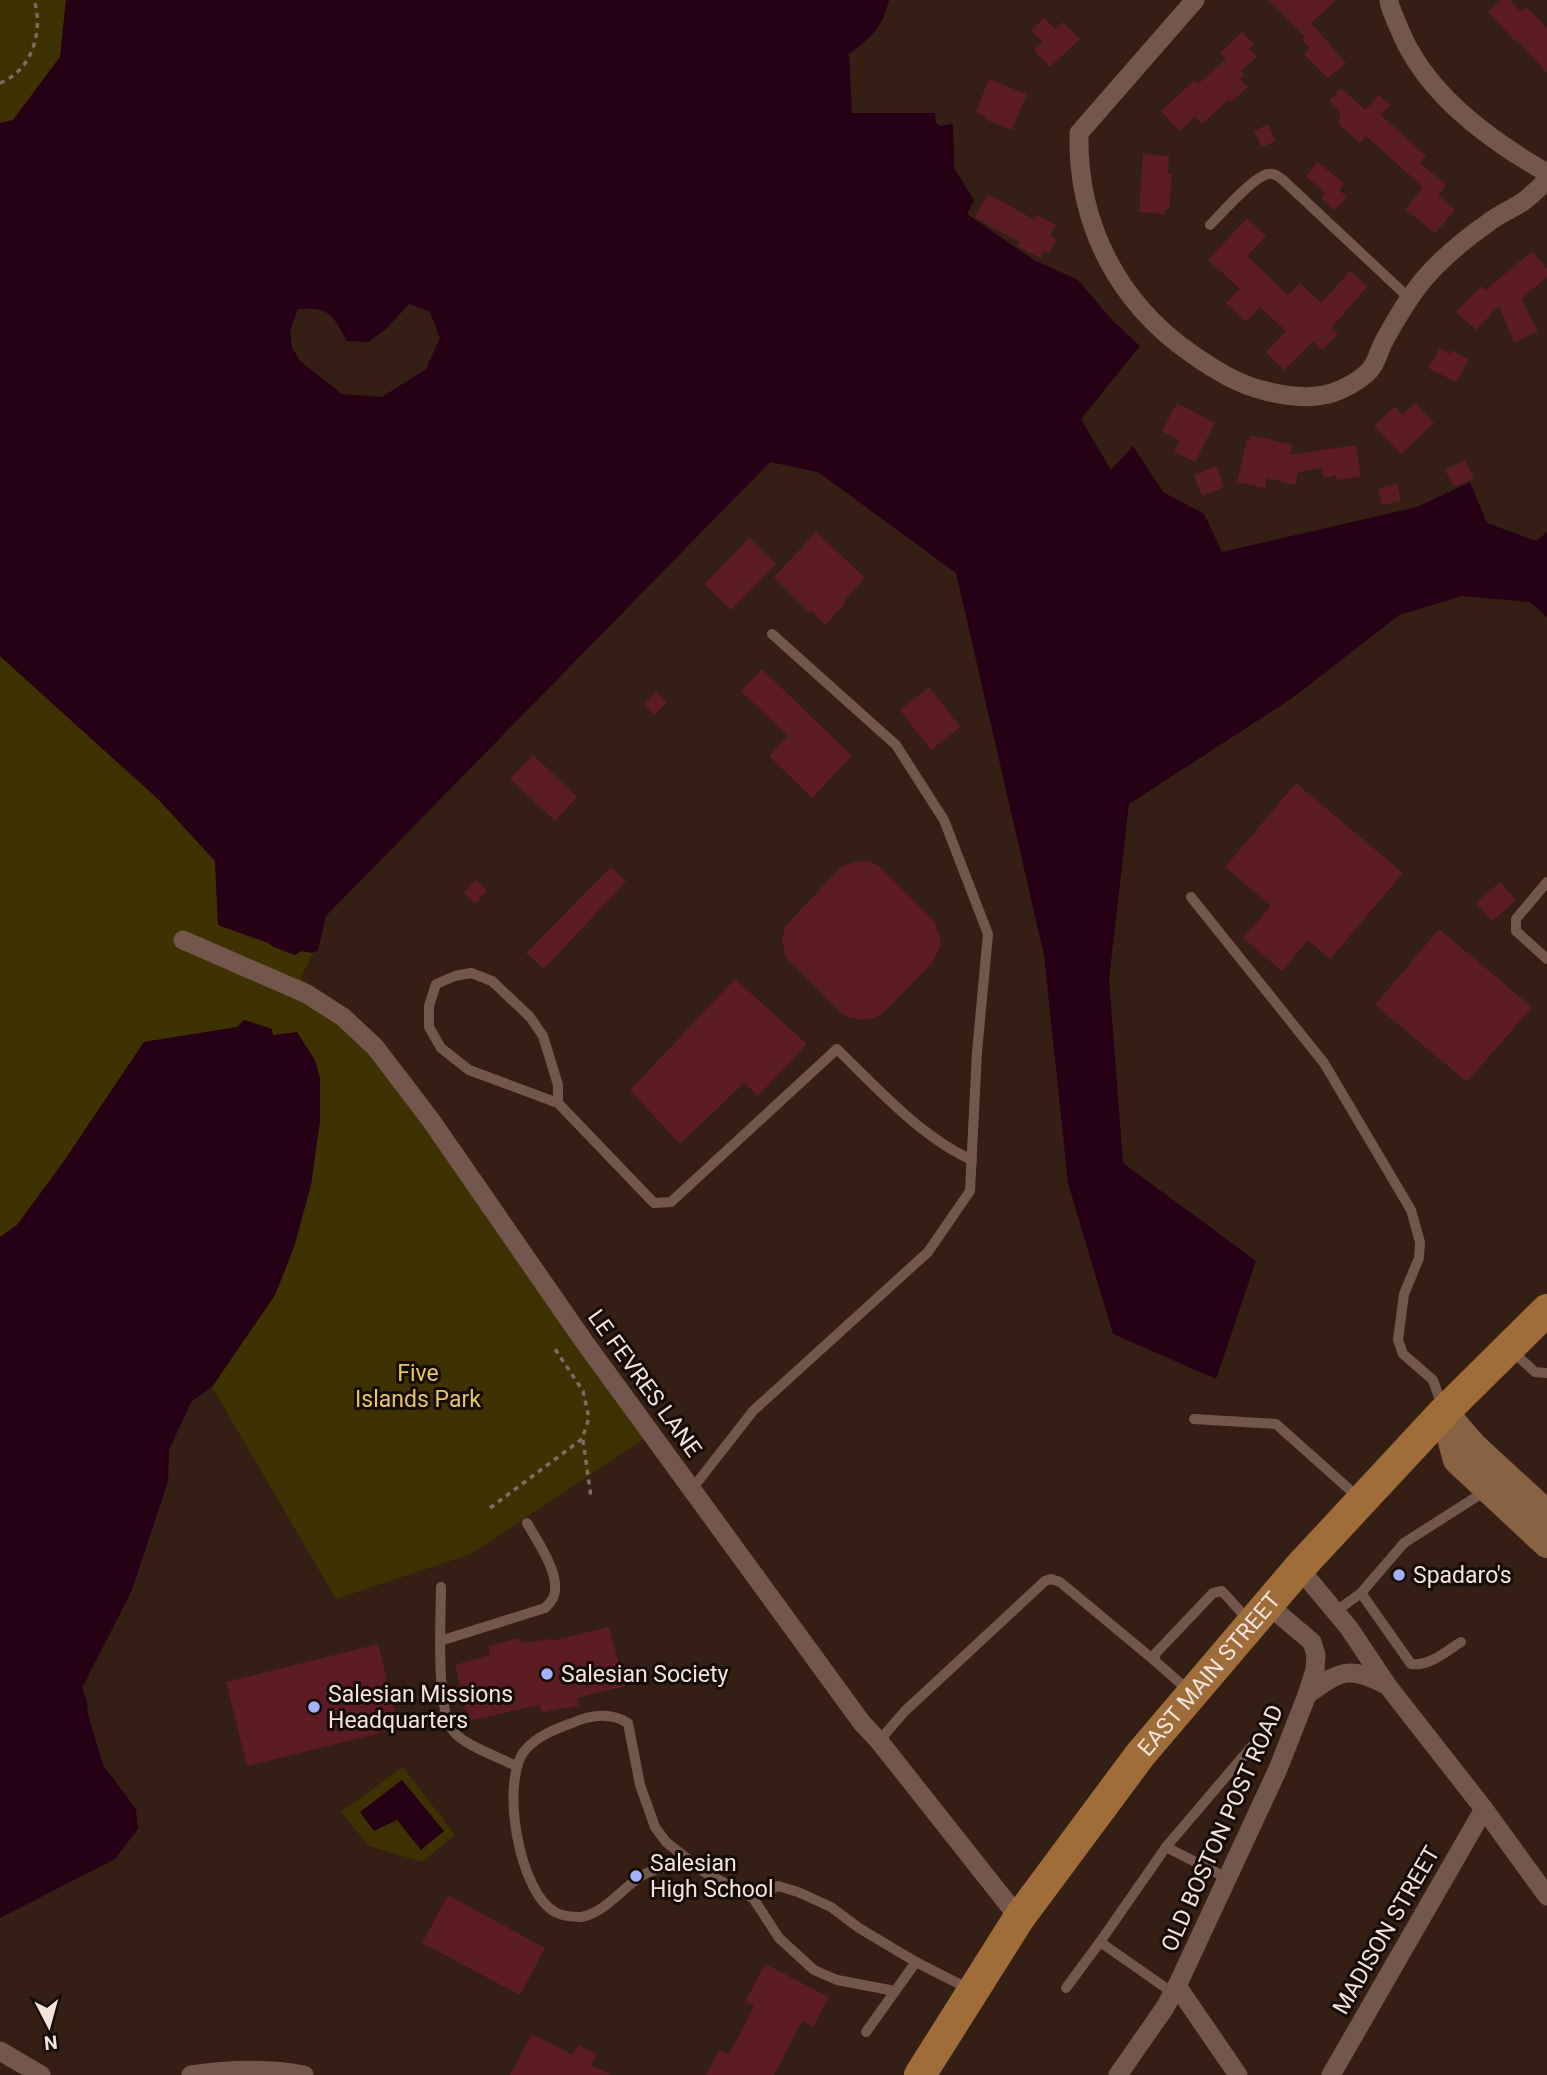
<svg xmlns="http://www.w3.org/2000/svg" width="1547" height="2075" font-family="Roboto,sans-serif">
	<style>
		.green { fill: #3e3102 }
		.water { fill: #260014; fill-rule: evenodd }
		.building { fill: #5c1c23 }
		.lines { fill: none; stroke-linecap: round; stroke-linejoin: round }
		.path { stroke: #806b63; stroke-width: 3.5; stroke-dasharray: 5 5; stroke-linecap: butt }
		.lane { stroke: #73574c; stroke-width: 10 }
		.street { stroke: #73574c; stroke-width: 19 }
		.secondary { stroke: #886243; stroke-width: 28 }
		.primary { stroke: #9e6d3a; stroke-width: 32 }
		.poi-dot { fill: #a4b1fc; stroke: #150b07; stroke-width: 2.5 }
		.labels { text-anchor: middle; stroke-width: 6; stroke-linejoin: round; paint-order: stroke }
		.park-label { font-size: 23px; fill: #e5c864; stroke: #150b07 }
		.street-label { font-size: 23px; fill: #f4e3dc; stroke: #150b07 }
		.poi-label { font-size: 23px; fill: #f4e3dc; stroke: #150b07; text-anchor: start }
	</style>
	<rect width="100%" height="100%" fill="#351e14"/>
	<!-- green -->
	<g class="green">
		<path d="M0,0H66L60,57L13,120L0,123Z"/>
		<path d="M0,656L158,799L215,861L218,925L269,943L274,947L313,953L301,978L364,1024L411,1077L514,1228L657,1430L471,1554L336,1599L212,1387L275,1295L294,1247L311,1185L320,1121L272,1036V1029L244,1020L238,1027L144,1042L62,1164L17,1225L0,1237Z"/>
		<path d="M403,1767L455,1835L422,1862L369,1846L341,1812Z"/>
	</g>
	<!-- water -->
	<g class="water">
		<path d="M66,0H889C882,29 871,37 849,54L852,113H935L936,123L941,126L953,124L954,168L974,200L967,214L1034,260L1078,280L1112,320L1140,346L1081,419L1111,470L1133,446L1163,492L1204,514L1222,552L1417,507L1470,482L1487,523L1536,541L1547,532V617L1530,602L1462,596L1399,615L1291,699L1129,804L1109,979L1123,1163L1256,1261L1216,1379L1113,1334L1068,1183L1044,955L956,573L818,472L770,462L326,916L318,950L313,953L301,951L295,955L274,947L268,943L218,925L215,861L158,799L0,656V123L13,120L60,57ZM409,304L430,312L440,338L426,369L382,397L342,394L301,362L292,348L290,331L298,309C329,306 333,315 347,341L368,342L385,330Z"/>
		<path d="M244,1020L272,1029L273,1035L297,1032L315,1060L320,1078V1121L311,1185L294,1247L275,1295L212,1387L191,1402L169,1450L168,1482L132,1590L82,1688L87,1701L88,1714L103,1765L136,1809L138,1829L115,1859L0,1918V1237L17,1225L62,1164L144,1042L237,1027Z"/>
		<path d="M402,1780L444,1831L421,1850L397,1820L374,1831L360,1812Z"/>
	</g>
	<!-- building -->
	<g class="building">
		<path d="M1269,0H1336L1311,23L1346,63L1328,78L1304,54L1310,48L1302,40L1305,37Z"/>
		<path d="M1501,0H1510L1521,12L1526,7L1547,28V73L1517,40L1515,41L1488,12Z"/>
		<path d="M1044,18L1055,29L1063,22L1080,39L1050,67L1034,50L1043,42L1031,30Z"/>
		<path d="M1242,32L1254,44L1249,48L1257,57L1241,71L1245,75L1240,79L1248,87L1231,102L1229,99L1202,124L1195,117L1179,131L1161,111L1195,80L1198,84L1226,59L1220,53Z"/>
		<path d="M989,79L1027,94L1012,130L985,119L986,117L976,112Z"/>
		<path d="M1341,88L1365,110L1379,95L1390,105L1381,115L1426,156L1420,163L1446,185L1438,195L1455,210L1435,233L1405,209L1423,187L1366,136L1360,143L1339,125L1340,111L1329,101Z"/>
		<path d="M1268,124L1276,141L1262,147L1254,131Z"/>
		<path d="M1143,154L1169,156L1168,174H1172L1169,210L1165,209V214L1139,212Z"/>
		<path d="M1318,162L1344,184L1339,190L1347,197L1334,210L1321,198L1325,193L1306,176Z"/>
		<path d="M988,194L1035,220L1037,215L1056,225L1050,236L1057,240L1049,253L1044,250L1040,258L1017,246L1020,242L975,218Z"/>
		<path d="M1247,218L1266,236L1247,256L1288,295L1300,283L1321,303L1350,271L1368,286L1331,328L1338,334L1322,350L1313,341L1284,370L1266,352L1286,331L1260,307L1246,322L1226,303L1240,289L1208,260Z"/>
		<path d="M1532,251L1547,269V277L1521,299L1538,331L1514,343L1499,306L1476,330L1456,312L1481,286L1486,290Z"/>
		<path d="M1440,348L1450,354L1452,350L1469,360L1456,382L1428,368Z"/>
		<path d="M1177,403L1215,423L1195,462L1174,452L1180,441L1162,431Z"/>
		<path d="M1415,403L1434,423L1401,454L1374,426L1395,406L1403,415Z"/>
		<path d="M1250,435L1293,445L1290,455L1356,445L1361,476L1337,480L1336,475L1324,478L1322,468L1298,472L1295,485L1267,478L1265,488L1237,482L1247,440H1249Z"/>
		<path d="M1465,460L1474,478L1454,487L1445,470Z"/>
		<path d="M1216,466L1224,487L1202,496L1194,475Z"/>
		<path d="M1397,484L1401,501L1382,505L1378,488Z"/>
		<path d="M816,532L865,578L844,600L846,602L825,625L812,611L810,613L774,577Z"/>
		<path d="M749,538L776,564L731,610L705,584Z"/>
		<path d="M762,669L852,756L812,798L769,756L788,736L741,691Z"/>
		<path d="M929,687L960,727L931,750L900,710Z"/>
		<path d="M656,692L667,702L655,715L644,705Z"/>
		<path d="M533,755L577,797L555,821L510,779Z"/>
		<path d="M1296,783L1403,873L1330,959L1308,940L1282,971L1243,938L1271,906L1225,867Z"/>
		<path d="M856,861L872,862L880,867L934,921L940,937V947L932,963L884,1012L875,1018L863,1020L847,1017L839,1011L786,957L782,941L785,927L791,920L841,867Z"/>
		<path d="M611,867L626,881L544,969L526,953Z"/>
		<path d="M476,880L487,891L475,904L464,893Z"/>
		<path d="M1500,882L1516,900L1492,921L1476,903Z"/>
		<path d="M1439,929L1532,1007L1467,1082L1375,1005Z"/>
		<path d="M735,979L807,1044L758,1096L744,1083L680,1144L630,1090Z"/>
		<path d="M609,1627L625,1686L577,1698L579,1705L565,1709V1707L542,1713L539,1705L468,1721L455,1665L490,1655L488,1646L519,1638L522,1643L551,1639L555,1640Z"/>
		<path d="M378,1644L399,1728L247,1766L226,1682Z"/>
		<path d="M448,1895L545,1948L520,1995L422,1943Z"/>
		<path d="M765,1964L829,1997L813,2027L802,2021L774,2075H706L719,2050L729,2055L754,2006L745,2002Z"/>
		<path d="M532,2034L573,2055L578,2045L597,2054L591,2065L611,2075H510Z"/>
	</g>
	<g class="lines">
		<!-- path -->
		<g class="path">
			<path d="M0,83C32,71 44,30 34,0"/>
			<path d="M583,1440L591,1497"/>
			<path d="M490,1508L582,1439L589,1418L583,1391L553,1346"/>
		</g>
		<!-- lane -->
		<g class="lane">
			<path d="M1210,225C1221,214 1254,176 1268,174C1274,173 1278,176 1283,180L1410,299"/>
			<path d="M1547,882L1516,919V931L1547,959"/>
			<path d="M1191,897L1324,1063L1411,1210L1420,1242L1419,1258L1404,1294L1398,1340L1403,1354L1433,1380L1442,1406"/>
			<path d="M558,1103V1085L543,1036L530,1017L492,981L471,973L455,976L436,984L429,1006V1027L441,1048L469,1070L558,1103L654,1203L671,1202L837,1049C877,1088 921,1137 972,1160"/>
			<path d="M1512,1351L1535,1372L1547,1373"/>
			<path d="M1194,1419L1276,1424L1359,1498"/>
			<path d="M692,1489L753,1411L928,1252L970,1191L977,1052L988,934L944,820L896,745L772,634"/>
			<path d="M441,1587C441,1618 435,1710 454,1732C464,1745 501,1758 516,1766"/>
			<path d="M1361,1593L1411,1664C1429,1667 1446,1651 1461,1642"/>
			<path d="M1335,1612L1361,1593L1404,1543L1487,1490"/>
			<path d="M440,1641L545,1608C548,1605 551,1602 553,1598C563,1577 537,1541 527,1523"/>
			<path d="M1188,1690L1155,1661V1654L1213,1593L1222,1591L1248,1620"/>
			<path d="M879,1741L905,1711L1045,1581L1051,1579L1060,1582L1155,1661"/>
			<path d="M1166,1847L1100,1942L1173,1993"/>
			<path d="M689,1860C674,1865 656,1868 643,1875C624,1886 604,1914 581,1917C574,1917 562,1916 555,1912C519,1893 499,1779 526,1749C538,1736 555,1729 572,1723C590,1715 610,1712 628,1723L640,1785L655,1827L666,1842L704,1872L753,1898L779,1938L814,1970L837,1980L895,1991"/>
			<path d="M1227,1878L1166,1847L1252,1746"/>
			<path d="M753,1898L778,1886L798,1892L831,1907L859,1928L916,1962L969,1989"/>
			<path d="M1066,1988L1100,1942"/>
			<path d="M866,2032L916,1962"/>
		</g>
		<!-- street -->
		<g class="street">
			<path d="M1195,0L1079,133C1077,224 1118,303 1192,354C1213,369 1237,384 1262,390C1287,397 1315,401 1340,390C1351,385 1362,379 1370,370C1377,362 1379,350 1384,341C1395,321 1409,297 1424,279C1442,258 1469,236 1492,220C1502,213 1514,208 1524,201C1532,195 1540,187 1547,180"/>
			<path d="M1389,0L1390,6C1396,21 1402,37 1410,51C1440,104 1495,143 1547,173"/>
			<path d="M183,940L307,994L343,1017L375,1047L430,1119L583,1340L862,1723L879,1741L1019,1918"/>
			<path d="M1299,1568L1349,1628L1387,1685L1484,1809L1547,1896"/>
			<path d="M1307,1695C1339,1671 1349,1665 1386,1685"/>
			<path d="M1177,1986L1238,2075"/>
			<path d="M0,2051L41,2075"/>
			<path d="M191,2075C230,2069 265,2068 304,2075"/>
			<path d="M1118,2075L1164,2009L1177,1986L1278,1769L1307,1695L1315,1670L1316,1655L1312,1642L1267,1604"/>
			<path d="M1331,2075L1484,1809"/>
		</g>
		<!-- secondary -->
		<g class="secondary">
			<path d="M1444,1412L1457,1460L1547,1544"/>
			<path d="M1448,1417L1473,1446L1547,1514"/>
		</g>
		<!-- primary -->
		<path class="primary" id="s1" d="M920,2075L1019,1918L1140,1755L1299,1568L1444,1412L1547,1310"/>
	</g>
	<!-- markers -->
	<g class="poi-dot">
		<circle cx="1399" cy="1575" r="7"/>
		<circle cx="547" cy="1674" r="7"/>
		<circle cx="314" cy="1707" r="7"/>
		<circle cx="636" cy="1876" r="7"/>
	</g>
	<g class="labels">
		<!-- park labels -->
		<g class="park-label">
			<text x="418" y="1381">Five<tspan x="418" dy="26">Islands Park</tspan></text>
		</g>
		<!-- street labels -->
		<g class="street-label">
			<text transform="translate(645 1383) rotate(54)" y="8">LE FEVRES LANE</text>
			<text dy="8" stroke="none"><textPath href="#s1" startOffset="495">EAST MAIN STREET</textPath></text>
			<text transform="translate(1222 1828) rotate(-66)" y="8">OLD BOSTON POST ROAD</text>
			<text transform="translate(1386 1930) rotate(-60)" y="8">MADISON STREET</text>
		</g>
		<!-- poi labels -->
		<g class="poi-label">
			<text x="1413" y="1583">Spadaro's</text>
			<text x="561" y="1682">Salesian Society</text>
			<text x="328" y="1702">Salesian Missions<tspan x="328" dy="26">Headquarters</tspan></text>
			<text x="650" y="1871">Salesian<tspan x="650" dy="26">High School</tspan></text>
		</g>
	</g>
	<!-- north arrow -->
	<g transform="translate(49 2026) rotate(174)" stroke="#150b07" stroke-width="5" paint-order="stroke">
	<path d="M0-5L12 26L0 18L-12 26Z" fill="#f4e3dc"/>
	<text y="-10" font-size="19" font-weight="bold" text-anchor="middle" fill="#f4e3dc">N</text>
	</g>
</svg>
